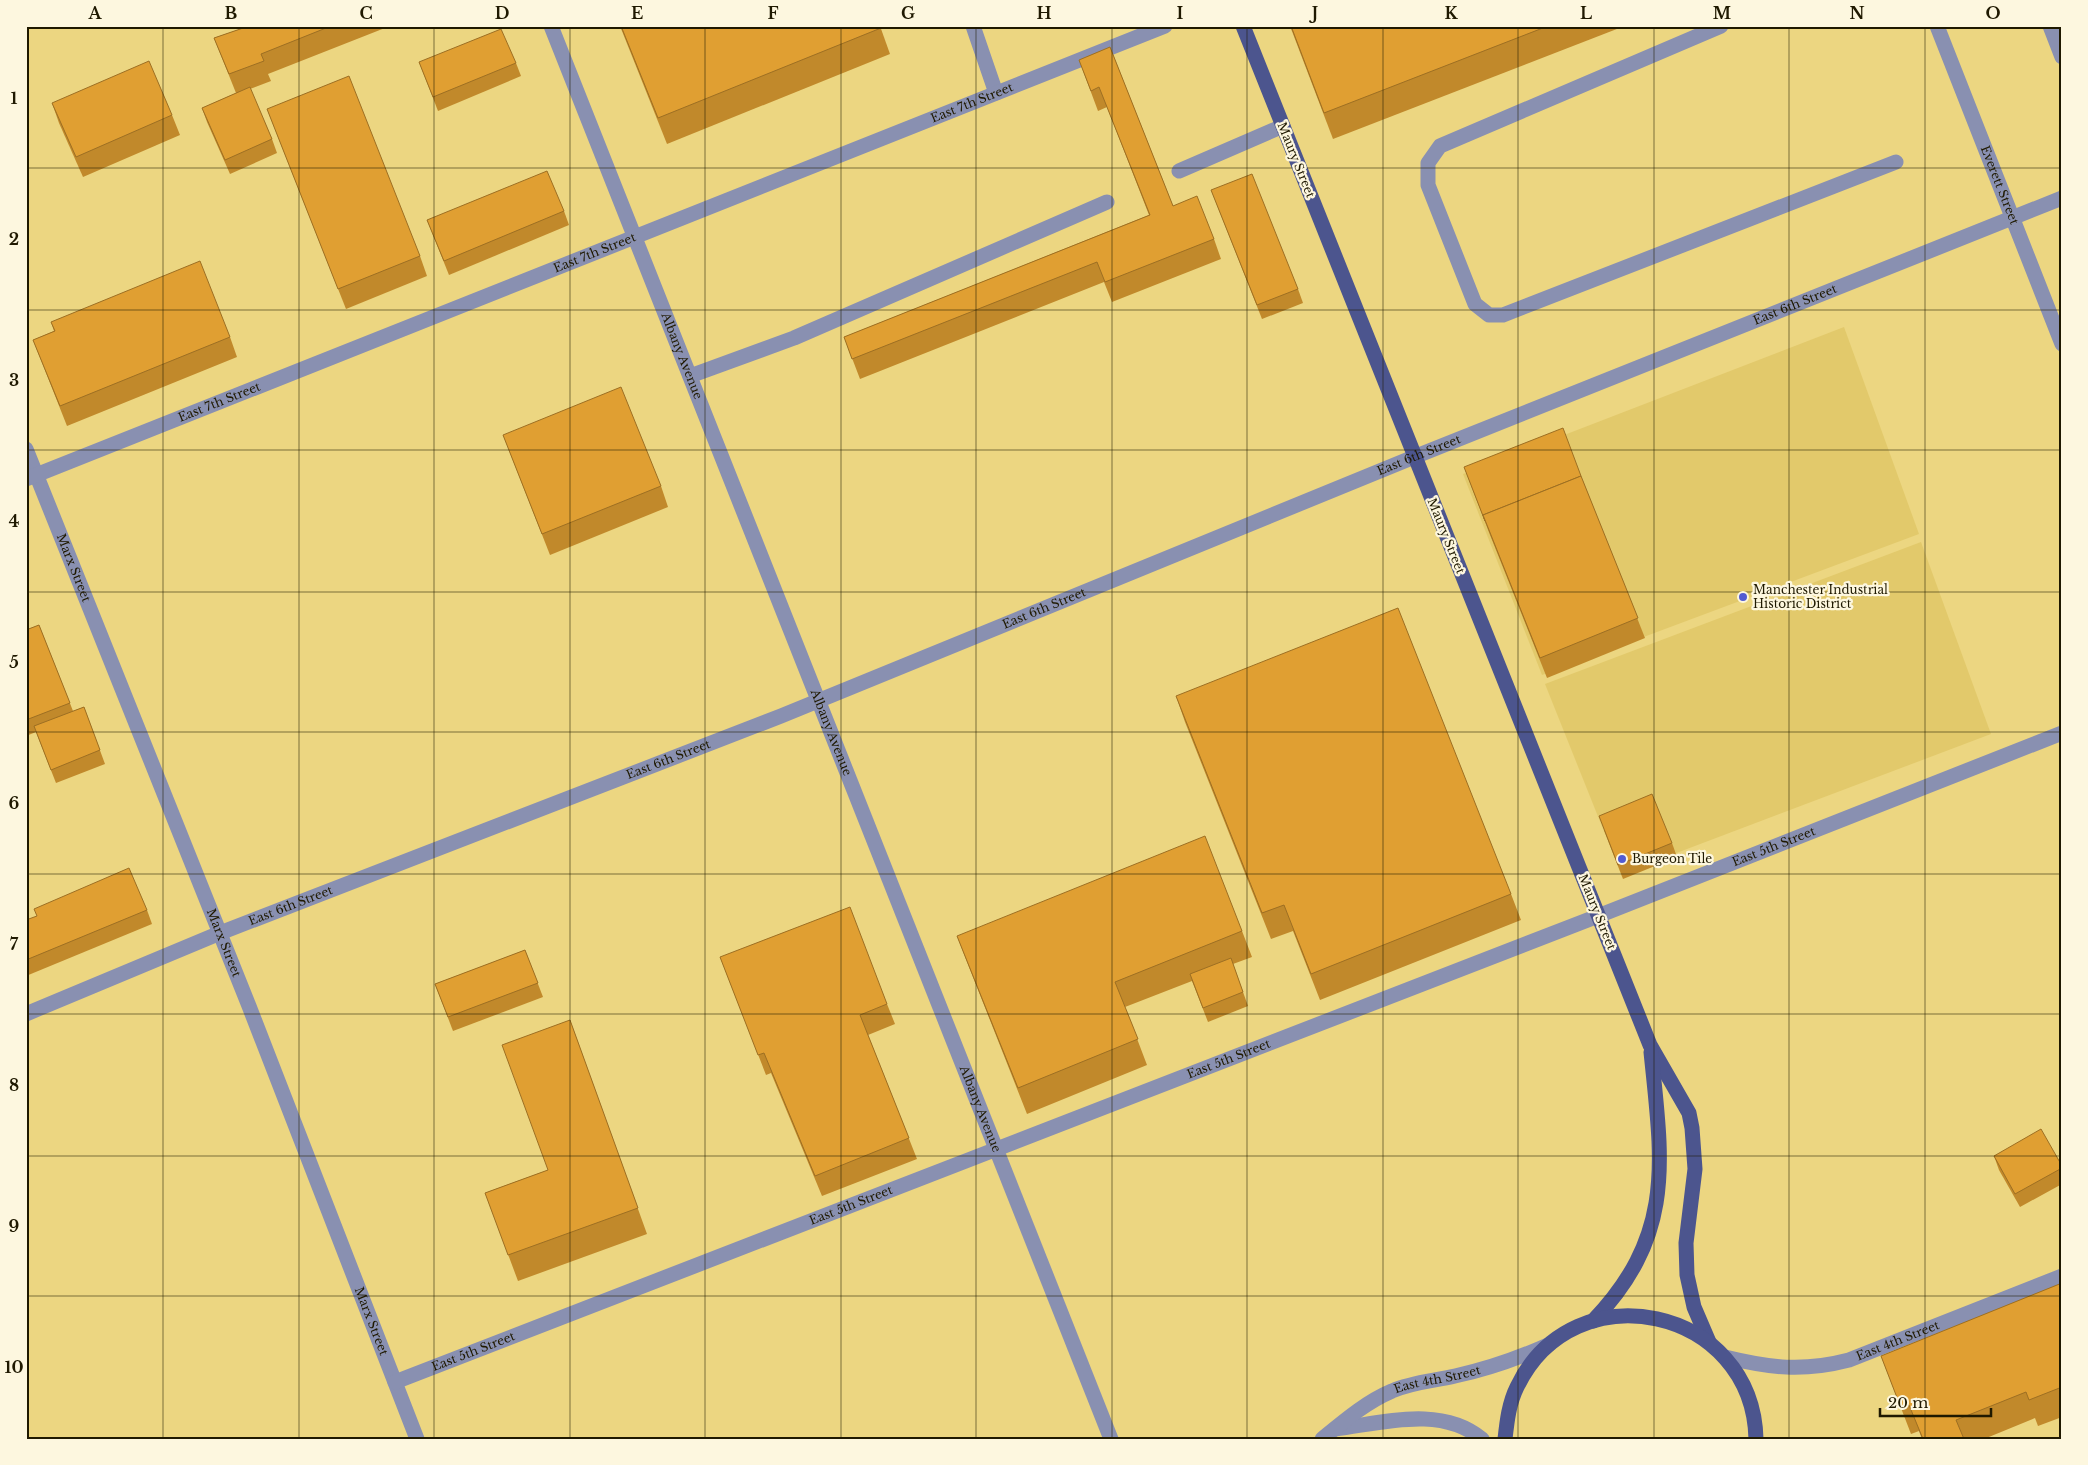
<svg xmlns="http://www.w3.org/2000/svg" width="2088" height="1465" font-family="'Libre Baskerville',serif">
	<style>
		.built { fill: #e2c96b }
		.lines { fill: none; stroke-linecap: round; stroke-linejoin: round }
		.minor { stroke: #8990b1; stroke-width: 15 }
		.major { stroke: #4c558e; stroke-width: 15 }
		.wall { fill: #c1892b }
		.building { fill: #e09f32; stroke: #9d6f23 }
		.grid { fill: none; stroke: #1f1900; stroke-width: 1; stroke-opacity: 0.55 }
		.poi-dot { fill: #525bd1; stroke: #fdf7df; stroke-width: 2 }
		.labels { text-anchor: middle; stroke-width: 4.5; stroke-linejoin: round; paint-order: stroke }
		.street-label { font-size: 12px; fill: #1f1900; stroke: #fdf7df }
		.poi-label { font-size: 12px; fill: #1f1900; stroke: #fdf7df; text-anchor: start }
		.neatline { fill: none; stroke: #1f1900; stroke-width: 2 }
		.grid-label { font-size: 16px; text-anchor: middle; font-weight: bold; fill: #1f1900 }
	</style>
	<rect width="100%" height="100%" fill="#ecd681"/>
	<!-- built -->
	<g class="built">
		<path d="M1844,327L1919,534L1542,675L1463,474Z"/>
		<path d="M1921,542L1991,734L1621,874L1545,684Z"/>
	</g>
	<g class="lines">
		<!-- minor -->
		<g class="minor">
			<path id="s1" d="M551,26L1111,1439"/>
			<path d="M973,26L996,93"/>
			<path d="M1721,26L1440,146L1428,163V185L1475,304L1489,315H1503L1896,162"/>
			<path id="s2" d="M1937,26L2062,344"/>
			<path d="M2050,26L2062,57"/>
			<path d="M1179,171L1283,126"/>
			<path d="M690,376L794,338L1107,202"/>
			<path id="s3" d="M26,449L249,1006L417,1439"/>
			<path id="s4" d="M26,479L1165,26"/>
			<path id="s5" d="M26,1014L220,933L781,716L1414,457L2062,198"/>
			<path id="s6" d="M1725,1357C1770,1368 1803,1372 1849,1360L2062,1276"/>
			<path id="s7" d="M395,1382L1598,916L2062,733"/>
			<path d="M1335,1429C1383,1423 1441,1405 1482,1439"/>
			<path id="s8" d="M1322,1439C1344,1421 1366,1402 1392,1391C1412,1382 1434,1381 1455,1376C1488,1369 1519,1358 1550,1344"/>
		</g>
		<!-- major -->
		<g class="major">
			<path d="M1243,26L1650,1045L1689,1113L1692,1128L1695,1169L1686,1243L1687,1275L1694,1307L1709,1342"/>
			<path d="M1593,1321C1676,1234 1662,1161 1651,1052"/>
			<path d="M1505,1439C1507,1421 1509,1403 1517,1387C1574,1268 1753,1307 1756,1439"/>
		</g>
	</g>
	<!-- wall -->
	<g class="wall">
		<path d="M249,26H390L268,74L271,81L250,89L272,139L277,153L230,174L207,122L202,108L236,93L214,38Z"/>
		<path d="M620,26H880L890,54L667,144Z"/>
		<path d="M1290,26H1621L1622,27L1333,139Z"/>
		<path d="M1110,47L1173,206L1214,239L1221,259L1112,302L1104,282L860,379L844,337L1149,215L1107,107L1098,111L1079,60Z"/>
		<path d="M419,62L516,63L521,76L438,111Z"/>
		<path d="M52,103L172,115L180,135L83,177L59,123Z"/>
		<path d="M267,109L420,256L427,276L346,309Z"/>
		<path d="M1211,190L1298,289L1303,303L1262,319Z"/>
		<path d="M564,211L569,225L449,275L427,220Z"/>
		<path d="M51,322L230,337L237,357L67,426L33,340L54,331Z"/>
		<path d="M503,435L661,486L668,507L550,555Z"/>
		<path d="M1464,467L1581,476L1645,638L1547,678L1490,535Z"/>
		<path d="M39,625L73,711L84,707L105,764L56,783L36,732L26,736V630Z"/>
		<path d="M1176,696L1511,894L1521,920L1320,1000L1293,931L1271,939L1185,722Z"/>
		<path d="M1604,830L1672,843L1677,857L1623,879Z"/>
		<path d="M147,910L152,924L26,976V920Z"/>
		<path d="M1242,931L1252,957L1233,964L1248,1006L1208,1022L1192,981L1125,1007L1147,1065L1027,1114L967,962L957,936Z"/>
		<path d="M525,950L543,997L453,1031L435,984Z"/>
		<path d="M720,957L887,1004L895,1024L868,1035L917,1159L822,1196L771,1073L766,1075Z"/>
		<path d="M570,1020L647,1234L518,1281L485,1193L548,1170Z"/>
		<path d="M1994,1156L2062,1166V1184L2020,1207L1999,1170Z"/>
		<path d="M2062,1283V1417L2038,1426L2035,1418L1984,1439H1922L1919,1431L1911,1434L1881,1356Z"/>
	</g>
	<!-- building -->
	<g class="building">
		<path d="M249,26H331L261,54L264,61L229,74L214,38Z"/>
		<path d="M621,26H880L881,28L658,118Z"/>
		<path d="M1291,26H1548L1324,113Z"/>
		<path d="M501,29L516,63L433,97L419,62Z"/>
		<path d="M1110,47L1173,206L1197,196L1214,239L1105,282L1097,262L852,359L844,337L1150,215L1099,87L1091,91L1079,60Z"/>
		<path d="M149,61L172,115L76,157L52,103Z"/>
		<path d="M349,76L420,256L338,289L267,109Z"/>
		<path d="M250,87L272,139L225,160L202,108Z"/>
		<path d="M547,171L564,211L444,261L427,220Z"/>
		<path d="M1252,174L1298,289L1257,305L1211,190Z"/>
		<path d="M200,261L230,337L60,406L33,340L55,331L51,322Z"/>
		<path d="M621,387L661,486L542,534L503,435Z"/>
		<path d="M1563,428L1581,476L1483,515L1485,521L1464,467Z"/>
		<path d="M1581,476L1638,618L1540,658L1483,515Z"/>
		<path d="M1398,608L1511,894L1311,974L1284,905L1262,913L1176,696Z"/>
		<path d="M39,625L70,703L26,720V630Z"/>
		<path d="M84,707L100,750L51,770L34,726Z"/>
		<path d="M1652,794L1672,843L1618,865L1599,816Z"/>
		<path d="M1205,836L1242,931L1115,982L1138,1039L1018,1088L957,936Z"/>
		<path d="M129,868L147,910L26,960V920L37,916L34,909Z"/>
		<path d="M850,907L887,1004L860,1015L909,1138L815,1176L764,1053L758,1055L720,957Z"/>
		<path d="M525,950L538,983L448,1017L435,984Z"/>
		<path d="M1231,958L1243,992L1203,1008L1190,974Z"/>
		<path d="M570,1020L638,1208L508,1255L485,1193L548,1170L502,1045Z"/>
		<path d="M2041,1129L2062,1166V1168L2015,1194L1994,1156Z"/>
		<path d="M2062,1283V1387L2029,1400L2026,1392L1956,1420L1964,1439H1923L1909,1405L1901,1408L1881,1356Z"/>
	</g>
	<!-- grid -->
	<path class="grid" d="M163,26V1439M299,26V1439M434,26V1439M570,26V1439M705,26V1439M841,26V1439M976,26V1439M1112,26V1439M1247,26V1439M1383,26V1439M1518,26V1439M1654,26V1439M1789,26V1439M1925,26V1439M26,168H2062M26,310H2062M26,450H2062M26,592H2062M26,732H2062M26,874H2062M26,1014H2062M26,1156H2062M26,1296H2062"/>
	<!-- markers -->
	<g class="poi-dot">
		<circle cx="1743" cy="597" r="5"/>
		<circle cx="1622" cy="859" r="5"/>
	</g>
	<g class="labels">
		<!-- street labels -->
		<g class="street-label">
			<text dy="4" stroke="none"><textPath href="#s4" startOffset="1018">East 7th Street</textPath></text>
			<text transform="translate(1296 160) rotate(68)" y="4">Maury Street</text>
			<text dy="4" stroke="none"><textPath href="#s2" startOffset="171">Everett Street</textPath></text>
			<text dy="4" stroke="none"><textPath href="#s4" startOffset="612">East 7th Street</textPath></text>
			<text dy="4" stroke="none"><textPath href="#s5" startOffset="1906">East 6th Street</textPath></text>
			<text dy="4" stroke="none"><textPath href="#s1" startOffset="355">Albany Avenue</textPath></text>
			<text dy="4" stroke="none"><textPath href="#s4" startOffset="208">East 7th Street</textPath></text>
			<text dy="4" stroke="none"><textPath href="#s5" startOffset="1501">East 6th Street</textPath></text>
			<text transform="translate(1446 536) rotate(68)" y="4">Maury Street</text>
			<text dy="4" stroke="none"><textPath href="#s3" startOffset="128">Marx Street</textPath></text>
			<text dy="4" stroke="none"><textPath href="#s5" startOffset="1096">East 6th Street</textPath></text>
			<text dy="4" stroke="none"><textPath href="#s1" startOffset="760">Albany Avenue</textPath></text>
			<text dy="4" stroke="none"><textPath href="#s5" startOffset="691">East 6th Street</textPath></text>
			<text dy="4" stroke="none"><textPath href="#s7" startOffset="1479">East 5th Street</textPath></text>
			<text dy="4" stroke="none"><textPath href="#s5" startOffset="286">East 6th Street</textPath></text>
			<text transform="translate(1597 912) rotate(68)" y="4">Maury Street</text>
			<text dy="4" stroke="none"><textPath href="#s3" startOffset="532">Marx Street</textPath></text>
			<text dy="4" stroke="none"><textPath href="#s7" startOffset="894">East 5th Street</textPath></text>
			<text dy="4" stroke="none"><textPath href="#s1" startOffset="1165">Albany Avenue</textPath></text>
			<text dy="4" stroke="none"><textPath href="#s7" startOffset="489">East 5th Street</textPath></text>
			<text dy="4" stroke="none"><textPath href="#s3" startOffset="938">Marx Street</textPath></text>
			<text dy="4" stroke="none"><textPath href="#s6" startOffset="178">East 4th Street</textPath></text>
			<text dy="4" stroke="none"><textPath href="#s7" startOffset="84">East 5th Street</textPath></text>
			<text dy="4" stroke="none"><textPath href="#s8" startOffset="132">East 4th Street</textPath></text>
		</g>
		<!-- poi labels -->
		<g class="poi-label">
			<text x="1753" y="594">Manchester Industrial<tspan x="1753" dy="14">Historic District</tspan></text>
			<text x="1632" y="863">Burgeon Tile</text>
		</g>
	</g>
	<!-- border -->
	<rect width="2088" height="1465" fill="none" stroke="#fdf7df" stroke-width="55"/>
	<!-- scale -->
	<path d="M1880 1408v8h111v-8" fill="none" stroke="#1f1900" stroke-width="2.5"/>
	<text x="1888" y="1408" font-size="15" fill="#1f1900" stroke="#fdf7df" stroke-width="4" paint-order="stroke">20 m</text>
	<rect x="28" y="28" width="2032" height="1410" class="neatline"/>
	<g class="grid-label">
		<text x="95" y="19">A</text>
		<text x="231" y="19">B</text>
		<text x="366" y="19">C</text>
		<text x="502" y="19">D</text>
		<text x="637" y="19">E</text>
		<text x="773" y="19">F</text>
		<text x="908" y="19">G</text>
		<text x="1044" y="19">H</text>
		<text x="1180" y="19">I</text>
		<text x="1315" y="19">J</text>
		<text x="1451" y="19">K</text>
		<text x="1586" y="19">L</text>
		<text x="1722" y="19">M</text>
		<text x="1857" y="19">N</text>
		<text x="1993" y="19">O</text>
		<text x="14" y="104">1</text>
		<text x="14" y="245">2</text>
		<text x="14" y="386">3</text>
		<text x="14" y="527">4</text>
		<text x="14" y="668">5</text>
		<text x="14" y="809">6</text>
		<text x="14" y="950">7</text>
		<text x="14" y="1091">8</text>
		<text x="14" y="1232">9</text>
		<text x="14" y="1373">10</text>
	</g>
</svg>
